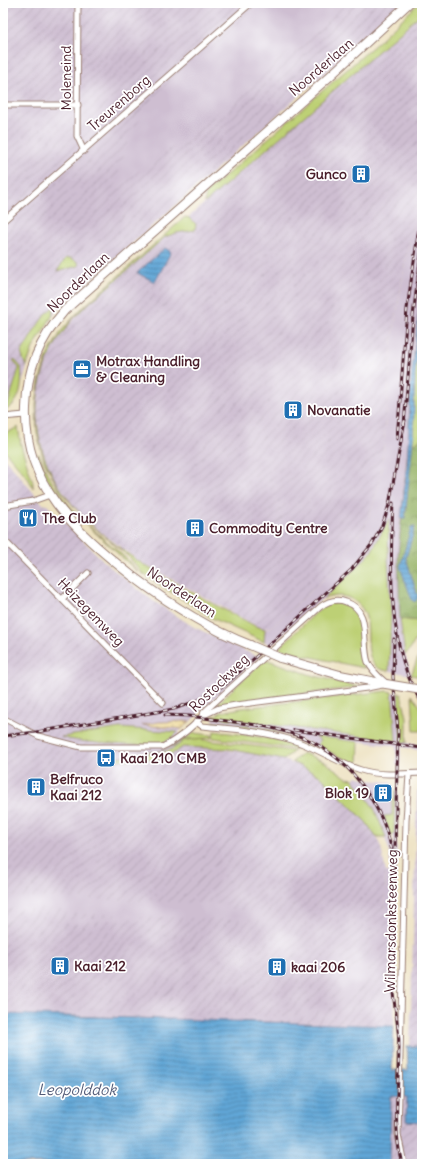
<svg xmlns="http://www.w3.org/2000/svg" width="425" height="1167" font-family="Delius,sans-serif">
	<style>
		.industrial { fill: url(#industrial-furrows) }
		.railway { fill: #cebed1 }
		.grass { fill: #bdd074; stroke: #847850 }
		.forest { fill: url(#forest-crowns); stroke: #706848 }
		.sand { fill: url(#sand-dots); stroke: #9c7c64 }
		.water { fill: url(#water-rules); stroke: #556280 }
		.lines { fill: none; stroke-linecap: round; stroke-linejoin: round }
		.street-casing { stroke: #9c8076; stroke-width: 7 }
		.primary-casing { stroke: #9c8076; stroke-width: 10 }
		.street { stroke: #fff; stroke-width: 5 }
		.primary { stroke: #fff; stroke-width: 8 }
		.rail-casing { stroke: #4a1f2b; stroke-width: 3 }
		.rail { stroke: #fff; stroke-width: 1.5; stroke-dasharray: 4.5; stroke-linecap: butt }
		.primary-bridge-casing { stroke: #9c8076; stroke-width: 10; stroke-linecap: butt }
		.primary-bridge { stroke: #fff; stroke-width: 8 }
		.labels { text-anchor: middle; stroke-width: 3.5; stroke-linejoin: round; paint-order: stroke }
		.street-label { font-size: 14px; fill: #4a1f2b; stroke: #fff }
		.poi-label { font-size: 14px; font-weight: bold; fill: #4a1f2b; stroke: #fff; text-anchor: start }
		.water-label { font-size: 15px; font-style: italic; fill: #545c78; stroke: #fff }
	</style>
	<defs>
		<pattern id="industrial-furrows" width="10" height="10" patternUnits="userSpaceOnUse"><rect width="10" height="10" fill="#cebed1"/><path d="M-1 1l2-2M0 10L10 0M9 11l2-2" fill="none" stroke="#b2a3b4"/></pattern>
		<pattern id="forest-crowns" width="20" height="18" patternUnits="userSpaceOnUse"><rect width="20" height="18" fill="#96b266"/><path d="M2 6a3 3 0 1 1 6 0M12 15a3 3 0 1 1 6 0" fill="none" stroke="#7c9054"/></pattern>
		<pattern id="sand-dots" width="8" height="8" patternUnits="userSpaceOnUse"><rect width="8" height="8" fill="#eeda9e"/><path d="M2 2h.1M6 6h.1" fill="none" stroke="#cebb88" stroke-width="1.8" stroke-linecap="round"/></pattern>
		<pattern id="water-rules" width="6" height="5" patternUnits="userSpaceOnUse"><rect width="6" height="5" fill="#60a6d6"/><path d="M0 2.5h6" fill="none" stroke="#5187ae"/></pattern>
	</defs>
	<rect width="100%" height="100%" fill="#fff"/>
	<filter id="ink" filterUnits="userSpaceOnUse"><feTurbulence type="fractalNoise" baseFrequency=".025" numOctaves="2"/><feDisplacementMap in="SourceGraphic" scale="8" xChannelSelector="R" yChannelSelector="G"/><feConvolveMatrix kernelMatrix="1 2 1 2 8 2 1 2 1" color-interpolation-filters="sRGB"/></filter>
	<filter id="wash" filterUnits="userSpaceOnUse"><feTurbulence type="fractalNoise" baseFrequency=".012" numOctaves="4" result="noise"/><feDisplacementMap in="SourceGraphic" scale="16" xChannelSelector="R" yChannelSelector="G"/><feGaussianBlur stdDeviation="0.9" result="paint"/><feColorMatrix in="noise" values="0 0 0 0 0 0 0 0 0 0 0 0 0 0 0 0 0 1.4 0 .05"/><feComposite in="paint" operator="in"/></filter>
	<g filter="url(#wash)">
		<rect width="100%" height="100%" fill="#ede1c0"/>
		<!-- industrial -->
		<g class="industrial">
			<path d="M3,3H402L366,37L58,309L43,330L33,348L18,397L13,405L3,411Z"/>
			<path d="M422,13V185L406,258L393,335L381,476L375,499L366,525L334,570L272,627L262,629L142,563L102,533L77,510L54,479L46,460L40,440L37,412L40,382L50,355L58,338L81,311Z"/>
			<path d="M3,456L43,504L47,505L109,566L152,600L194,627L259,657L179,732L182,747L211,748L260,754L284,760L307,769L320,776L331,786L372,828L381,847L386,872L384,913L395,914V927L389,928L390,1026L3,1014Z"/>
			<path d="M422,787V1046H410L417,791Z"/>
			<path d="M391,1096L407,1097L406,1121L422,1122V1164H390Z"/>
		</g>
		<!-- railway -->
		<g class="railway">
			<path d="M263,3H346L196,131L115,188L130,134L154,99Z"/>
			<path d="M422,185V285L411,380L407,467L398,555L400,619L404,650L411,675L389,671L391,615L388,559L389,520L388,519L376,544L361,564L272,645L264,642L265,629L272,627L334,570L366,525L375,499L381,476L393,335L406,258Z"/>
			<path d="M392,692L398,693L401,742L422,746V751L401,747L400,765H396V746L314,736L320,740L317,746L277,731L213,721L214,718L261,722L396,741Z"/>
			<path d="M170,717L193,719L190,721L159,722L145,724L182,729L178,732L120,728L61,737L55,735L134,721Z"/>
			<path d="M9,729L23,738L42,743L43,746H3V739L11,737Z"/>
			<path d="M357,776L369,780L389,782L391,783L393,791L392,816H384L393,848L395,790L398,791L395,914H384L386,872L391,871L388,847L374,808L353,779Z"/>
			<path d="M3,896L227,904V908L263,912V920L153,917L65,923V920L129,915L66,913V909L3,908Z"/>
			<path d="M316,909L381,927L380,930L344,920L316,916Z"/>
			<path d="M382,927H387L382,944L373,964L360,983L351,992L329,1007L295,1020L3,1012V1008L291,1017L328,1004V1001L340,993V981L347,979L361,966L370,955Z"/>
			<path d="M389,927H395L394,1026H390Z"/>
		</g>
		<!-- grass -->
		<g class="grass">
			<path d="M419,3H422V13L205,203V197L207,192L376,44Z"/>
			<path d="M185,217L190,218L196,224L195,230L176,233L165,237C145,255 125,272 106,289C92,301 77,312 67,327C47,353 36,384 37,417C41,527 173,581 255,626L265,629L264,642L212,618L143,574L130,558L88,522L60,491L44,461L37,433L36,406L39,382L48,354L62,330L80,310Z"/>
			<path d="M66,258H71L78,262L79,266L57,271Z"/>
			<path d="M422,285V441L419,440L408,449L411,380Z"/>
			<path d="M54,306L52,316L33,348L26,367L21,353C32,336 39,319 54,306Z"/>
			<path d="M14,359L21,367C23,383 21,405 3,411V408L8,404L19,368L13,360Z"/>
			<path d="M18,427L21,445L33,483V488L28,478L3,449V435Z"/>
			<path d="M39,454C52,491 76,515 105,540C116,550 129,559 138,572L61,501L47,479L37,455Z"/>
			<path d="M389,519L388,559L391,615L389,671C382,670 377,669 373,663C362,645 376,618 356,602C346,594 335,595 323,599L370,554Z"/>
			<path d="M331,603C345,602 355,608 361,621L364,668L297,654L279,648L320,609Z"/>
			<path d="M400,619L420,621C419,635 414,645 405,655Z"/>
			<path d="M422,648V677L411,675Z"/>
			<path d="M265,659L311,675L360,687L231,703L218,706L217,704Z"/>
			<path d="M387,691L392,692L396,741L213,717L221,712L242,708Z"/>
			<path d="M398,693L401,694L407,717V743L401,742Z"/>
			<path d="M412,695L422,709V731H414Z"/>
			<path d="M213,722L264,728L288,734L215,724Z"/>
			<path d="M120,728L178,732C174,736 169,740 163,743C147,748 79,743 61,737Z"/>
			<path d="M214,731L270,738L299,745L296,749L213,738Z"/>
			<path d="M194,733L212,735V738L186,739L162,751L140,753L162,751Z"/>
			<path d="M314,736L359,742L358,765L317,746L320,740Z"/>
			<path d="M197,739L294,751L284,760L229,749L183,747L172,754L158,759L113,760V758L137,754H160L173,749L185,740Z"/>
			<path d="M303,753L325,762L347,778L353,779L374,808L386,837H376L366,822L320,776L292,762Z"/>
			<path d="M392,788L395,790L394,835H390L384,816L392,815Z"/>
		</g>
		<!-- forest -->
		<path class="forest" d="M419,440L422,441V510L420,519L422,526L420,621L400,619L398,555L408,449Z"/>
		<!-- sand -->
		<path class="sand" d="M190,721L182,729L142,725L159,722Z"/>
		<!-- water -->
		<g class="water">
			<path d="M165,248L171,252L155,282L137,273Z"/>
			<path d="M422,285V313L415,375L413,441L405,519H401L407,467L411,380Z"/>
			<path d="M413,526L415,527L406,558L418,597L415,602L412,600L400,567L411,527Z"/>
			<path d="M3,1014L394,1026L392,1070H408L407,1046H422V1122L406,1121L407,1097L391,1096L390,1164H3Z"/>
		</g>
	</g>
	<g filter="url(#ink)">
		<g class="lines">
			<!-- street casing -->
			<g class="street-casing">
				<g id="street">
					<path d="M78,3L77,136L84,151"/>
					<path d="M3,105H78"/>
					<path d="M3,221L251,3"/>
					<path d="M3,417L25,415"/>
					<path d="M3,506L33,501L50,495"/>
					<path d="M3,539L163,703"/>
					<path d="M62,599L88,573"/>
					<path d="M202,716L219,708L236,705L367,688L382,685"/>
					<path d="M3,718L38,736L81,747H162C172,743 200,723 204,712L320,607C328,601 336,598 346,602C372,610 361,642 368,662C371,670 379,677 386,683"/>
					<path d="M196,722L202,726C231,729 263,731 292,740C316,747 337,763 361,770C380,776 403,774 422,773"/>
					<path d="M404,1164L398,1134L406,821L409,774"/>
				</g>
			</g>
			<!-- primary casing -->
			<g class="primary-casing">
				<g id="primary">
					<path d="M250,645C206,628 168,603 131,575C75,531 23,484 26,408C27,368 39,340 65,310L329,77L409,3"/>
					<path d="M280,658L340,675L386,684"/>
				</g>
			</g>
			<!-- street -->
			<use href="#street" class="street"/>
			<!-- primary -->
			<use href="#primary" class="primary"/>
			<!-- rail casing -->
			<g class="rail-casing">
				<g id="rail">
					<path d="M404,425L413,316L422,246"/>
					<path d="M397,439L407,309L422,207"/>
					<path d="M393,503C390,564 387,651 422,703"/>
					<path d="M394,639L393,677L398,731L395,849"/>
					<path d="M165,715L189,716L264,726"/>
					<path d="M259,725C277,729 294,733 311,741C356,764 389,815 394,865C397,899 391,934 391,968C391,994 399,1020 399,1046C399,1085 392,1126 402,1164"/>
					<path d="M294,730L422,748"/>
					<path d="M3,736L36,732L174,709L199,700L226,684L352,569L372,544L382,526L389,505L405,420"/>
				</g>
			</g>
			<!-- rail -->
			<use href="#rail" class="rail"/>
			<!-- primary-bridge casing -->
			<g class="primary-bridge-casing">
				<g id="primary-bridge">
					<path d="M250,645L280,658"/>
					<path d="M386,684L422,690"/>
				</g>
			</g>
			<!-- primary-bridge -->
			<use href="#primary-bridge" class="primary-bridge"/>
		</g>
	</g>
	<!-- icons -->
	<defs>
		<g id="building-square" transform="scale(1)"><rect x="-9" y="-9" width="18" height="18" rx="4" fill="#1f6fb2" stroke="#fff"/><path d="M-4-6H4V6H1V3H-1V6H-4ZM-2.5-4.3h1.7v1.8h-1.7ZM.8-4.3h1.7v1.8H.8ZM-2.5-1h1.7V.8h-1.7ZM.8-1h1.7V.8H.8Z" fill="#fff"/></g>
		<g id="office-square" transform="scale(1)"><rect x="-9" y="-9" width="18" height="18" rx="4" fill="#1f6fb2" stroke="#fff"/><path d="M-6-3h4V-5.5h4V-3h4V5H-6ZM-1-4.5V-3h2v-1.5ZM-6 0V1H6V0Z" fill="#fff"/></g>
		<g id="restaurant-square" transform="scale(1)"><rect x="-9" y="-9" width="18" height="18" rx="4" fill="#1f6fb2" stroke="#fff"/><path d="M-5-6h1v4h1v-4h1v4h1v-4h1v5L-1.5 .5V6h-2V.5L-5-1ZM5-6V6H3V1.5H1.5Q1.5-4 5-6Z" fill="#fff"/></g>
		<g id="bus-square" transform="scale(1)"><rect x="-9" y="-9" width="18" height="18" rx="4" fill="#1f6fb2" stroke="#fff"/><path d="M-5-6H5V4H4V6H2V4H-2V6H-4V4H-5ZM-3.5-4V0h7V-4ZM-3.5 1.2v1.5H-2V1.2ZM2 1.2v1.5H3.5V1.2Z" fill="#fff"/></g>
	</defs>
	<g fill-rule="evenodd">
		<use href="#building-square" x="361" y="174"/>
		<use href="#office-square" x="82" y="369"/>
		<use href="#building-square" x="293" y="410"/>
		<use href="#restaurant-square" x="28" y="518"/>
		<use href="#building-square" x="195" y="528"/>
		<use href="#bus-square" x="106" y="758"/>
		<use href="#building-square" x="36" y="787"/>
		<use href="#building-square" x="383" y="793"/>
		<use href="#building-square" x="60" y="966"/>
		<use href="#building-square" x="277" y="967"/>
	</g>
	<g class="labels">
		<!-- street labels -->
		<g class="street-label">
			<text transform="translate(321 67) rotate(-41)" y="5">Noorderlaan</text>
			<text transform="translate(66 78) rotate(-90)" y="5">Moleneind</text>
			<text transform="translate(119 103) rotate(-41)" y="5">Treurenborg</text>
			<text transform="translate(78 282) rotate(-44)" y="5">Noorderlaan</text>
			<text transform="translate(182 592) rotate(33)" y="5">Noorderlaan</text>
			<text transform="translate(91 612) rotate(46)" y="5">Heizegemweg</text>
			<text transform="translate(219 683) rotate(-44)" y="5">Rostockweg</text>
			<text transform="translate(391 921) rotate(-89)" y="5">Wilmarsdonksteenweg</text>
		</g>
		<!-- poi labels -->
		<g class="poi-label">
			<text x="347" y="179" text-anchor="end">Gunco</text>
			<text x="96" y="366">Motrax Handling<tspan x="96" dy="16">&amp; Cleaning</tspan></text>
			<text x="307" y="415">Novanatie</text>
			<text x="42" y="523">The Club</text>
			<text x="209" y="533">Commodity Centre</text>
			<text x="120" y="763">Kaai 210 CMB</text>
			<text x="50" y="784">Belfruco<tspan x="50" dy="16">Kaai 212</tspan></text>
			<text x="369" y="798" text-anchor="end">Blok 19</text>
			<text x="74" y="971">Kaai 212</text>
			<text x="291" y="972">kaai 206</text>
		</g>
		<!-- water labels -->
		<g class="water-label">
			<text x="77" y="1095">Leopolddok</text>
		</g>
	</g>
	<!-- margin -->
	<rect width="425" height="1167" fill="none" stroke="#fff" stroke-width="16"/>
</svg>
